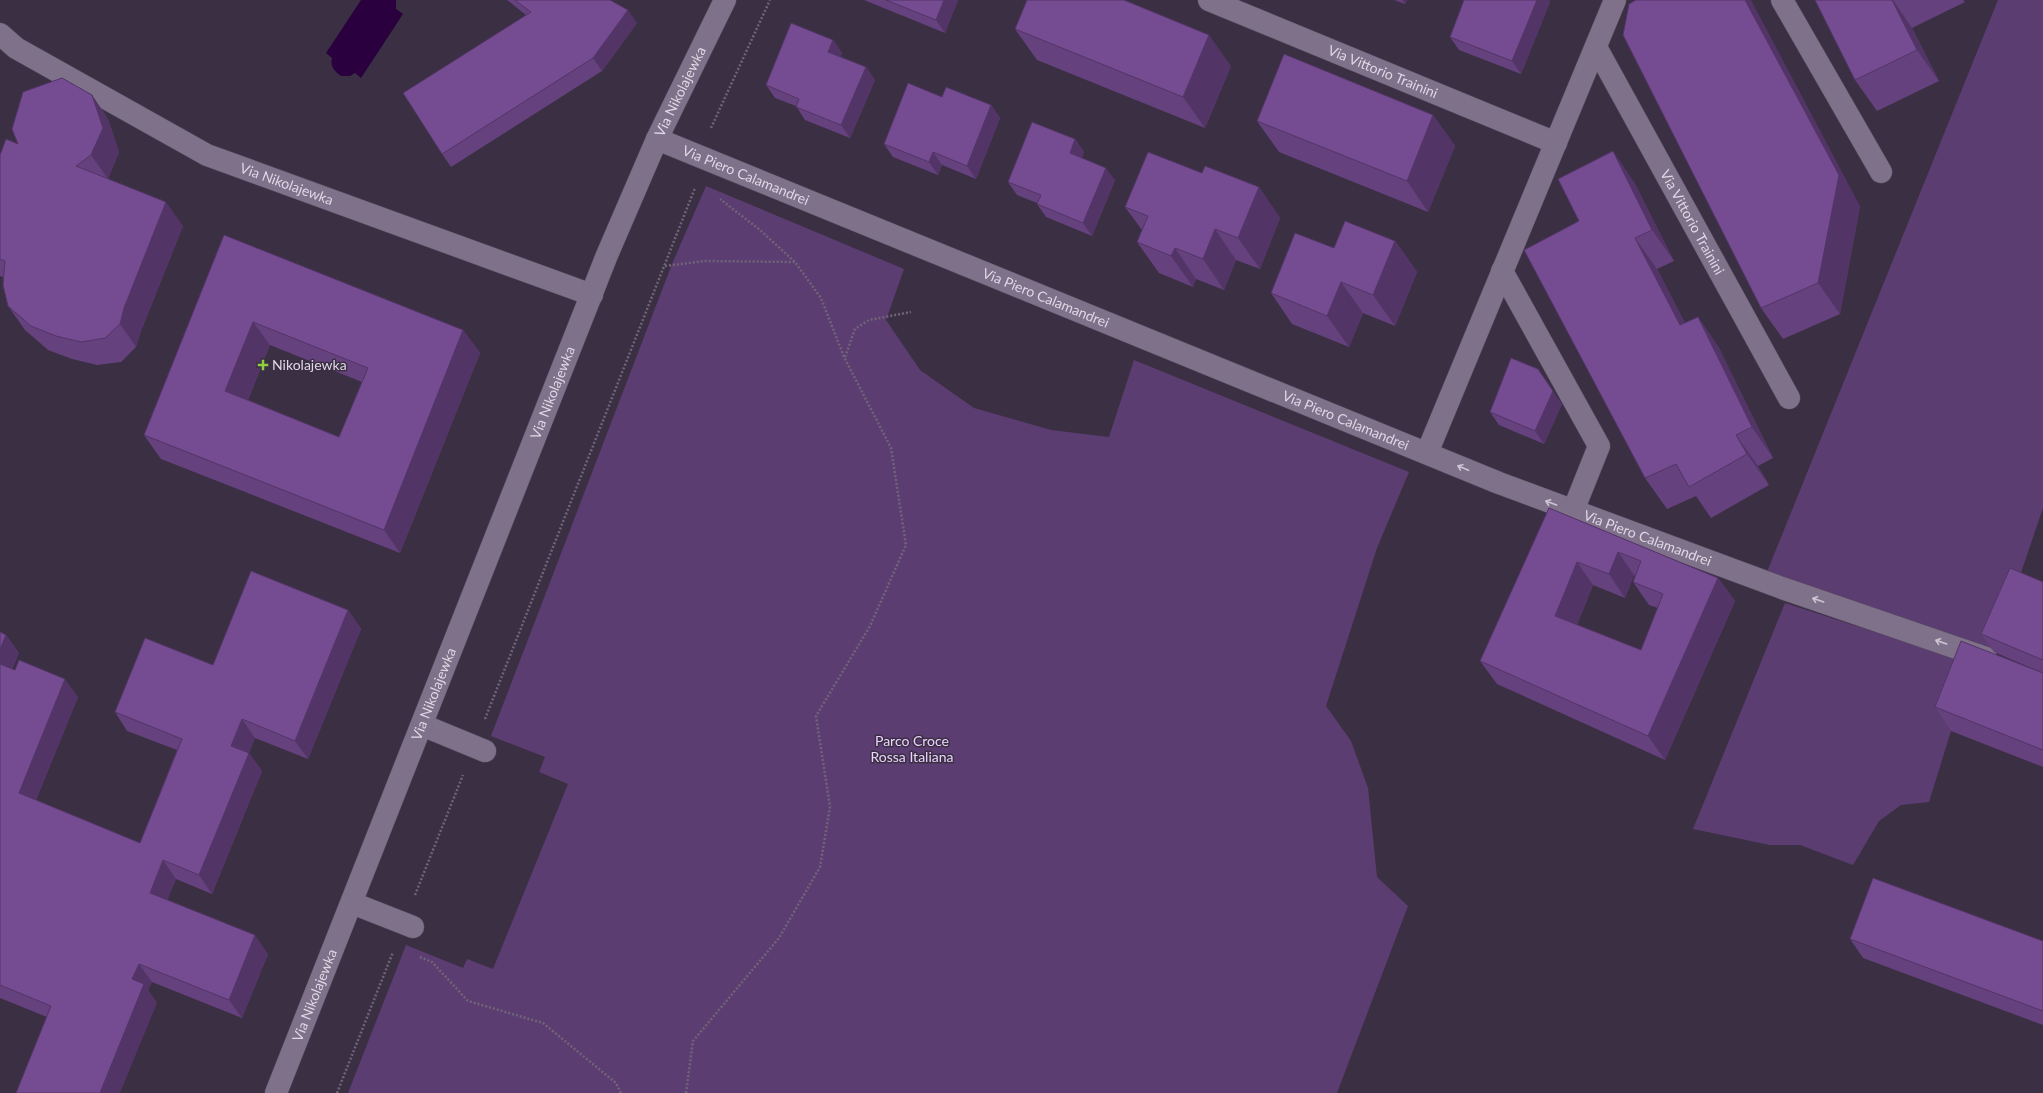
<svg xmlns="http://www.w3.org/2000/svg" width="2043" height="1093" font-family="Lato,sans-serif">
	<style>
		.green { fill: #5c3d71 }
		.water { fill: #2a003f }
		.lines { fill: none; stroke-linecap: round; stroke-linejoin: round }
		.minor-casing { stroke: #574d5f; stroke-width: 23 }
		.path { stroke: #6f6577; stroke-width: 2.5; stroke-dasharray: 2 2; stroke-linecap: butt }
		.minor { stroke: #7e7189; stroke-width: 22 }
		.wall { fill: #65417d; fill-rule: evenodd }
		.shaded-wall { fill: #523566 }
		.building { fill: #754c91; stroke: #523566; fill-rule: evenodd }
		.oneway { stroke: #ccc3d3 }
		.poi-dot { fill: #90cd41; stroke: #3b2f44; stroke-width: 1.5 }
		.labels { text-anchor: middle; stroke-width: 3; stroke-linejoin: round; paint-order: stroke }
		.street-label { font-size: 14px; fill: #dfd8e6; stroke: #3b2f44 }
		.poi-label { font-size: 14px; fill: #dfd8e6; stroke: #3b2f44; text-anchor: start }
		.park-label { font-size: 14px; fill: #ead4fc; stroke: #3b2f44 }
	</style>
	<rect width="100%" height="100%" fill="#3b2f44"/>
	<!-- green -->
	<g class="green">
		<path d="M1998,0H2043V508L1994,652L1767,572Z"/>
		<path d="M706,186L904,269L886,320L920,370L974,408L1051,430L1109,437L1134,360L1409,472L1377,548L1326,706L1351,741L1368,788L1377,877L1408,906L1337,1093H348L406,945L463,968L467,959L493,969L568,784L539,772L545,757L491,736L672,264Z"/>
		<path d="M1785,603L1977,665L1951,731L1929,802L1901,805L1879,821L1853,865L1800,845H1770L1693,829Z"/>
	</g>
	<!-- water -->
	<path class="water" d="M361,0H396V9L403,14L361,78L355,73L350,76H341C334,71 330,66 332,58L326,53Z"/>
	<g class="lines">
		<!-- minor casing -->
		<g class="minor-casing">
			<g id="minor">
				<path id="s1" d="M1209,0L1556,143"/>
				<path d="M1782,0L1881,172"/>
				<path id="s2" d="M0,34L16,48L207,155L592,295"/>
				<path id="s3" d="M1596,47L1789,398"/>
				<path id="s4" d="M657,139L1499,483L1782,588L1986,658"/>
				<path d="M1502,271L1599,446L1573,511"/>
				<path d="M1427,453L1615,0"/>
				<path d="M422,725L485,751"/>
				<path d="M352,903L413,927"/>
				<path id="s5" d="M276,1093L607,255L657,139L725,0"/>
			</g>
		</g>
		<!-- path -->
		<g class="path">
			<path d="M711,128L770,0"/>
			<path d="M665,266L704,261L795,262"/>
			<path d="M845,357L855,329L869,320L911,312"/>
			<path d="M485,719L695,188"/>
			<path d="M415,895L463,775"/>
			<path d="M420,957L432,962L468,1001L543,1023L616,1083L621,1093"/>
			<path d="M337,1093L393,952"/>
			<path d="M686,1093L693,1041L779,938L820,867L830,807L816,716L870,626L906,545L891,448L844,357L821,298L795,262L760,230L720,199"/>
		</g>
		<!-- minor -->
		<use href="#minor" class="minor"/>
	</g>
	<!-- wall -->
	<g class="wall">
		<path d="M507,0H610L637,23L602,71L451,167L442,154L526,15Z"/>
		<path d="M864,0H958L945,33Z"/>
		<path d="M1394,0H1407L1405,4Z"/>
		<path d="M1464,0H1549L1550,2L1521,74L1459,50L1450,37Z"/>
		<path d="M1815,0H1963L1965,2L1912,28L1939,81L1877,111L1855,80Z"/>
		<path d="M1015,29L1231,66L1205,128L1037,60Z"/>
		<path d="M833,40L842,53L840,57L866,67L875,80L850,138L805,120L796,106L775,98L766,85Z"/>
		<path d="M92,95L108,119L119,152L108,179L183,226L141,331L136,347L121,362L97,365L72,359L48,350L25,330L8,306L3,277L0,276V155Z"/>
		<path d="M942,97L991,105L1000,118L976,179L942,165L938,175L893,157L884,144Z"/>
		<path d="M1433,115L1455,146L1428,212L1279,152L1257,121Z"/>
		<path d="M1075,139L1084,152L1082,158L1115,180L1092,236L1046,217L1037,204V203L1017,195L1008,182Z"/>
		<path d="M1202,173L1259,187L1280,218L1260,269L1236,260L1224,290L1196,279L1193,287L1159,273L1137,242L1142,230L1125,207Z"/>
		<path d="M1634,182L1674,261L1657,269L1685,323L1698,317L1719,348L1773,458L1758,466L1769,485L1711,518L1696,496L1667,509L1645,478L1579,221Z"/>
		<path d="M1860,206L1840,314L1783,339L1761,308Z"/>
		<path d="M224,235L463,330L480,353L400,553L161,459L144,435ZM270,345L362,382L339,437L248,400Z"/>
		<path d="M1395,241L1417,272L1395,326L1363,313L1349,347L1292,324L1271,293L1334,248Z"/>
		<path d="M1562,404L1544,444L1499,425L1490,412Z"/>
		<path d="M1549,508L1718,578L1735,601L1665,760L1497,684L1480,661ZM1634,575L1635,576L1633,582L1649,605L1658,608L1641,650L1577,625L1593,585L1625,598Z"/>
		<path d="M2043,582V673L1994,652L1981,634Z"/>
		<path d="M348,610L361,629L308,759L255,738L249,753L262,771L212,894L176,879L167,900L268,954L242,1018L152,982L148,990L157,1003L47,1017L0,998V632L6,635L19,653L12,669L78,697L36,800L140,843L177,750L127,731L115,712L213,665Z"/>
		<path d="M2043,673V767L1951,731L1935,707Z"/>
		<path d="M1850,939L2043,941V1025L1863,958Z"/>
	</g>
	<!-- shaded-wall -->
	<g class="shaded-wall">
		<path d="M944,0H958L945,33L936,20Z"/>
		<path d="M1402,0H1407L1405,4Z"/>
		<path d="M1537,0H1549L1550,2L1521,74L1512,61Z"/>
		<path d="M1745,0H1751L1860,206L1840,314L1818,283Z"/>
		<path d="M1892,0H1893L1912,28L1939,81L1917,50Z"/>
		<path d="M628,10L637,23L602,71L593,58Z"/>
		<path d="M1209,35L1231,66L1205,128L1183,97Z"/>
		<path d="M833,40L842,53L837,65L828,52Z"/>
		<path d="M866,67L875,80L850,138L841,125Z"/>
		<path d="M92,95L108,119L119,152L108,179L91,155Z"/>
		<path d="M991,105L1000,118L976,179L967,166Z"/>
		<path d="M1433,115L1455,146L1428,212L1407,181Z"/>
		<path d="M1075,139L1084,152L1079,166L1070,153Z"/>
		<path d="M1613,151L1634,182L1674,261L1652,230Z"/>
		<path d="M933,152L942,165L938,175L929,162Z"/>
		<path d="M1106,168L1115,180L1092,236L1083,223Z"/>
		<path d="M1259,187L1280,218L1260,269L1238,238Z"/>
		<path d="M166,202L183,226L141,331L136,347L120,324L124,308Z"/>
		<path d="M1215,229L1236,260L1224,290L1203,259Z"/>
		<path d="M1635,238L1657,269L1702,356L1680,325Z"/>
		<path d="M1395,241L1417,272L1395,326L1373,295Z"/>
		<path d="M1175,248L1196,279L1193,287L1171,256Z"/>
		<path d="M1341,282L1363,313L1349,347L1327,316Z"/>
		<path d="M1698,317L1719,348L1773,458L1752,427Z"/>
		<path d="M253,322L270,345L242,414L225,391Z"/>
		<path d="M463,330L480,353L400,553L384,530Z"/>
		<path d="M1553,391L1562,404L1544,444L1535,431Z"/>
		<path d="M1736,435L1758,466L1769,485L1747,454Z"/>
		<path d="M1618,552L1634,575L1625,598L1609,574Z"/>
		<path d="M1577,562L1593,585L1571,639L1555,616Z"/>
		<path d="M1718,578L1735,601L1665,760L1648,736Z"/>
		<path d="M348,610L361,629L308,759L295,741Z"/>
		<path d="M6,635L19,653L8,680L0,669V649Z"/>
		<path d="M65,679L78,697L31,812L19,793Z"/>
		<path d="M242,719L255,738L244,765L231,746Z"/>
		<path d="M249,753L262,771L212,894L199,875Z"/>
		<path d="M163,860L176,879L163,911L150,893Z"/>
		<path d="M255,935L268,954L242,1018L229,1000Z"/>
		<path d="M139,964L152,982L148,990L157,1003L120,1093H100L132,979Z"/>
	</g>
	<!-- building -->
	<g class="building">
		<path d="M515,0H610L628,10L593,58L442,154L403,93L531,12Z"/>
		<path d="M886,0H944L936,20Z"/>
		<path d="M1027,0H1124L1209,35L1183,97L1015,29Z"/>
		<path d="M1464,0H1537L1512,61L1450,37Z"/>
		<path d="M1636,0H1745L1839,175L1818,283L1761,308L1623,35L1629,4Z"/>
		<path d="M1815,0H1892L1917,50L1855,80Z"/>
		<path d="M791,23L833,40L828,52L866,67L841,125L796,107L799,99L766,85Z"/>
		<path d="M1284,54L1433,115L1407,181L1257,121Z"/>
		<path d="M62,78L92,95L103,128L91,155L76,166L166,202L124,308L120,324L105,338L81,342L56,336L31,326L8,306L3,285L5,261L0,259V155L6,139L18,144L12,129L23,92Z"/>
		<path d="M908,83L942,97L946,87L991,105L967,166L933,152L929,162L884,144Z"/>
		<path d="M1032,122L1075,139L1070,153L1106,168L1083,223L1037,204L1041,195L1008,182Z"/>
		<path d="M1613,151L1652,230L1635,238L1680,325L1698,317L1752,427L1736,435L1747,454L1689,487L1676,464L1645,478L1524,250L1579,221L1558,179Z"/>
		<path d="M1148,152L1202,173L1205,166L1259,187L1238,238L1215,229L1203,259L1175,248L1171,256L1137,242L1148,216L1125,207Z"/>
		<path d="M1345,221L1395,241L1373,295L1341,282L1327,316L1271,293L1295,233L1334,248Z"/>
		<path d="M224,235L463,330L384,530L144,435ZM253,322L368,368L339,437L225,391Z"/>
		<path d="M1511,358L1538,369L1553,391L1535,431L1490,412Z"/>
		<path d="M1549,508L1718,578L1648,736L1480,661ZM1618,552L1641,561L1633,582L1663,594L1641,650L1555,616L1577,562L1609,574Z"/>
		<path d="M2010,568L2043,582V660L1981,634Z"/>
		<path d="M251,571L348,610L295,741L242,719L231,746L249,753L199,875L163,860L150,893L255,935L229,1000L139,964L132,979L144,984L100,1093H16L51,1006L0,985V664L15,670L19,660L65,679L19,793L140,843L182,739L115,712L145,638L213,665Z"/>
		<path d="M0,632L6,635L0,649Z"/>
		<path d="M1961,641L2043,673V750L1935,707Z"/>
		<path d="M1873,878L2043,941V1011L1850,939Z"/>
	</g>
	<!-- one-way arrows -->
	<defs><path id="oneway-shaft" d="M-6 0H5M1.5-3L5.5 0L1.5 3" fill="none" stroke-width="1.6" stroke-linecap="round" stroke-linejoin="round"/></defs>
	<g class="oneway">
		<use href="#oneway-shaft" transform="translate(1463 468) rotate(-157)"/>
		<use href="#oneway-shaft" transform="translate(1551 503) rotate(-160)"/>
		<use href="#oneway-shaft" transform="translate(1818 600) rotate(-161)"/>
		<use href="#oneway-shaft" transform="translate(1941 642) rotate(-161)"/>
	</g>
	<!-- markers -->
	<path class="poi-dot" d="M261 359h4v4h4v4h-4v4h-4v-4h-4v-4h4z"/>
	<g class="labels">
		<!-- street labels -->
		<g class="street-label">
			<text dy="5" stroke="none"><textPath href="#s1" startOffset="188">Via Vittorio Trainini</textPath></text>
			<text dy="5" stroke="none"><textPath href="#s5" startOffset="1080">Via Nikolajewka</textPath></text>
			<text dy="5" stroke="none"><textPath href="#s4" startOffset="96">Via Piero Calamandrei</textPath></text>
			<text dy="5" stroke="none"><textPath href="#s2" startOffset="325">Via Nikolajewka</textPath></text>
			<text dy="5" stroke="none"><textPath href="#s3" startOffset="200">Via Vittorio Trainini</textPath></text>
			<text dy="5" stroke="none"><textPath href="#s4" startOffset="420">Via Piero Calamandrei</textPath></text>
			<text dy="5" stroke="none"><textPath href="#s5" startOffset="753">Via Nikolajewka</textPath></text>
			<text dy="5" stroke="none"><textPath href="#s4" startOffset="744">Via Piero Calamandrei</textPath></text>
			<text dy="5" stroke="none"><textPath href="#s4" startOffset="1068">Via Piero Calamandrei</textPath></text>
			<text dy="5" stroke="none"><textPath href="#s5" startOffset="429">Via Nikolajewka</textPath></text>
			<text dy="5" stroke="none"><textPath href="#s5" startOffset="105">Via Nikolajewka</textPath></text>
		</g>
		<!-- poi labels -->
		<g class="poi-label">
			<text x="272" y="370">Nikolajewka</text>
		</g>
		<!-- park labels -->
		<g class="park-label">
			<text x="912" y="746">Parco Croce<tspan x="912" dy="16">Rossa Italiana</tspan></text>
		</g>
	</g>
</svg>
